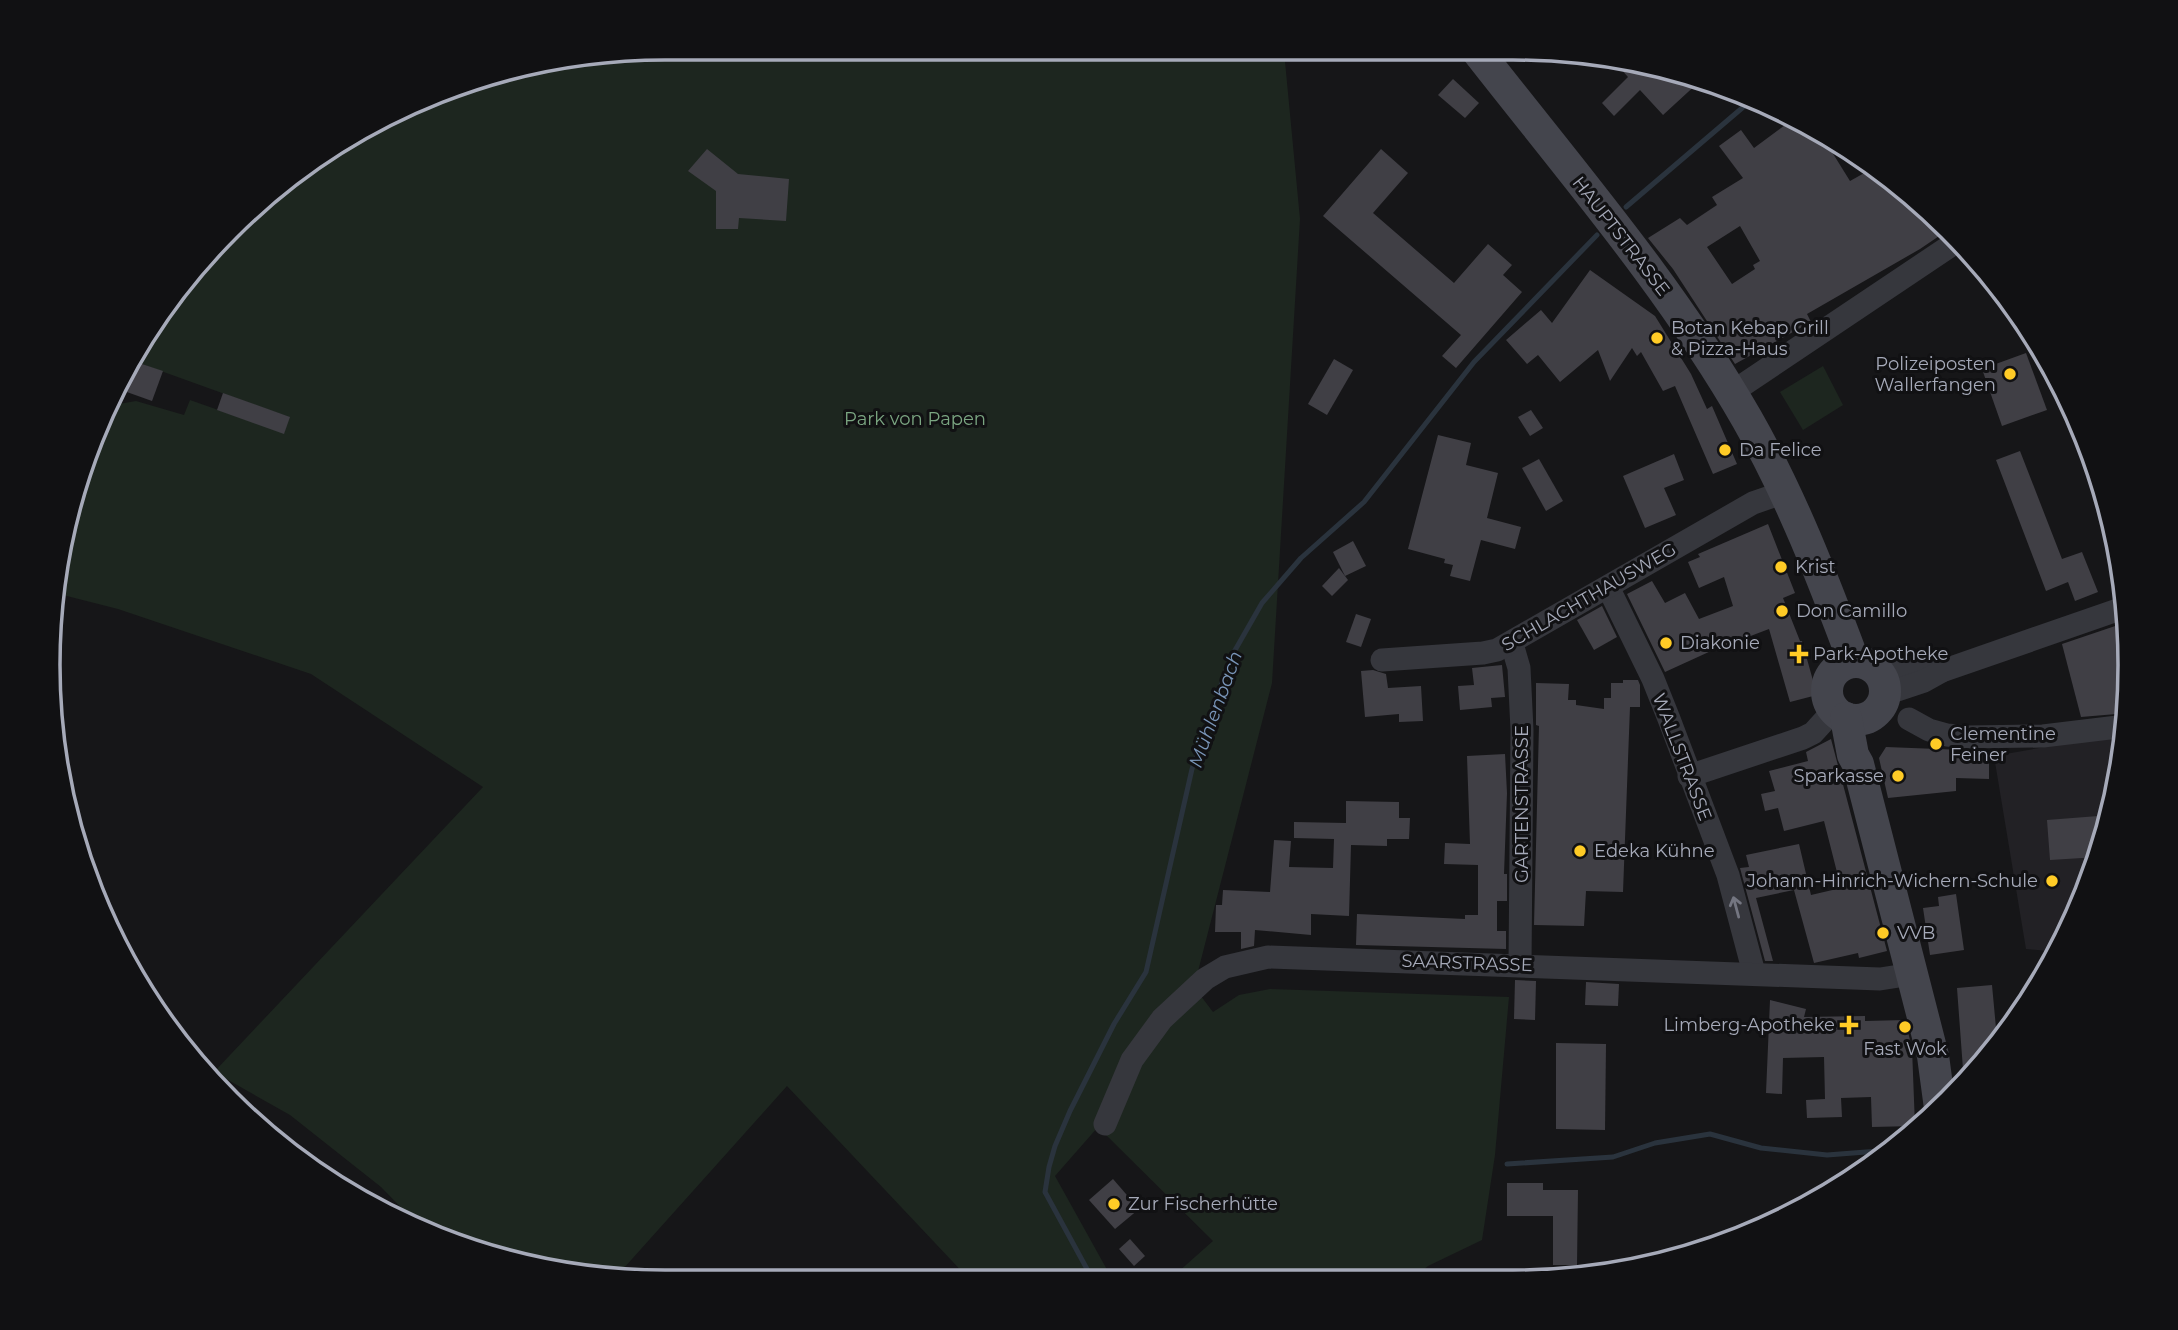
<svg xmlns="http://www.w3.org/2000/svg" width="2178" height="1330" font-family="Montserrat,sans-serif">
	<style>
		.built { fill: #222125 }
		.green { fill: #1d261f }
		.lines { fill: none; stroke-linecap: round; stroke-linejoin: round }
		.stream { stroke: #2a333d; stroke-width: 5 }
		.building { fill: #403f45; fill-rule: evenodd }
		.minor { stroke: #36373d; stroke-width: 23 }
		.secondary { stroke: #44454d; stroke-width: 32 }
		.oneway { stroke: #747681 }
		.poi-dot { fill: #ffcb26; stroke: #111113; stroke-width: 2.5 }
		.labels { text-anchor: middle; stroke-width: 6; stroke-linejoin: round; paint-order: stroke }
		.street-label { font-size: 18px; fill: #a6aab9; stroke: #111113 }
		.poi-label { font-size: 18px; fill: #a6aab9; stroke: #111113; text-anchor: start }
		.park-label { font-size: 18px; fill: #7ba682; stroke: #111113 }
		.water-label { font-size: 19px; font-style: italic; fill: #7995b8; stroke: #111113 }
		.rim { fill: none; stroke: #a6aab9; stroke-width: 3.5 }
	</style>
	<rect width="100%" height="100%" fill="#161618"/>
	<!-- built -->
	<path class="built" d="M2125,733L2110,824L2067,938L2059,952L2026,949L1994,756Z"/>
	<!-- green -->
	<g class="green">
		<path d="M665,47L1284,51L1300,219L1272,683L1194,987L1213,1012L1239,995L1270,989L1509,997L1495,1155L1482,1240L1428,1266L1411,1281L1169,1280L1213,1241L1098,1127L1055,1176L1110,1275L1108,1280L969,1279L787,1086L615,1278H585L429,1236L381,1187L290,1115L214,1072L483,787L311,674L118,609L59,594L80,467L113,405L136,401L184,415L190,400L284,433L289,417L136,362L175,289L289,175L467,80Z"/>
		<path d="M1823,366L1843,405L1803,430L1780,392Z"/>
	</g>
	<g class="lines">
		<!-- stream -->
		<g class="stream">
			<path d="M1626,207L1755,97"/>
			<path d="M1507,1164L1613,1157L1655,1143L1710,1134L1761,1148L1827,1155L1892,1150"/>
			<path d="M1093,1280L1045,1192L1049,1167L1055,1146L1070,1111L1114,1024L1146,972L1192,769L1230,659L1262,603L1301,558L1364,502L1474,362L1597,235"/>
		</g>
	</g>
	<!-- building -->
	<g class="building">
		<path d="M1610,57L1641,65L1700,81L1663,115L1640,90L1614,116L1602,103L1628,77Z"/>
		<path d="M1453,79L1479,103L1465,118L1438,95Z"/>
		<path d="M1793,119L1822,136L1850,181L1875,167L1889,175L1948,230L1920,249L1807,314L1811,322L1735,364L1673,269L1648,238L1680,218L1687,225L1717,205L1712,197L1743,178L1719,146L1741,130L1754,148ZM1740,226L1760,261L1753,265L1755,269L1732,284L1707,247Z"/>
		<path d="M707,149L738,174L789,179L786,221L739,218L738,229H716V191L688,171Z"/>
		<path d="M1381,149L1408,173L1373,213L1454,283L1488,244L1512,265L1503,275L1522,292L1456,368L1442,356L1461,335L1323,216Z"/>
		<path d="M1590,270L1655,316L1691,374L1707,409L1712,406L1737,464L1713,474L1675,386L1663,391L1641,352L1637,356L1632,348L1610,381L1598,350L1560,382L1538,355L1527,364L1506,340L1541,310L1552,323Z"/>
		<path d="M2026,353L2047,410L2002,426L1982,369Z"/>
		<path d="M1334,359L1353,370L1327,415L1308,404Z"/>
		<path d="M136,362L163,371L152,401L124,391Z"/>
		<path d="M223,393L290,417L284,434L217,410Z"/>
		<path d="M1531,410L1543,428L1530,436L1518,417Z"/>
		<path d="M1438,435L1471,443L1466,465L1498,473L1487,518L1521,527L1515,549L1481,540L1470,581L1450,576L1453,565L1444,563L1445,559L1408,549Z"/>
		<path d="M2020,451L2062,559L2082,552L2098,592L2075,601L2068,582L2046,591L1996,460Z"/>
		<path d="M1674,454L1684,480L1664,488L1676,515L1645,528L1623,476Z"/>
		<path d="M1539,459L1563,501L1546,511L1522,468Z"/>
		<path d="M1768,524L1795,593L1783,598L1800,641H1802L1817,695L1790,702L1769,629L1711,651L1665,672L1627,594L1652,581L1665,603L1685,593L1699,619L1733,606L1724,577L1699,588L1688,562L1700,557L1698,554Z"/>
		<path d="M1353,541L1366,566L1345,576L1333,552Z"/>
		<path d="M1339,568L1348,580L1332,596L1322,586Z"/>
		<path d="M1602,606L1617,637L1594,650L1577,620Z"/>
		<path d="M1356,614L1371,619L1361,647L1346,642Z"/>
		<path d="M2127,622L2128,713L2081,717L2062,644Z"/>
		<path d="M1502,665L1505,697L1491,698L1492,707L1460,710L1458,686L1474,685L1472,668Z"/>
		<path d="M1373,670L1386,674L1388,688L1421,686L1423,721L1399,722V714L1365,717L1361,671Z"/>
		<path d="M1623,680H1638L1640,685V707H1630L1623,892L1586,891L1584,926L1534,925L1539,726L1536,725V683L1569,684L1568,700H1576V705L1604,709V698H1611V683H1623Z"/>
		<path d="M1831,739L1887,951L1859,958L1858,953L1814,963L1794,890L1756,898L1773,961H1765L1740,868L1749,867L1746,855L1799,844L1811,895L1841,888L1824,821L1784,831L1778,808L1765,811L1761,794L1775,791L1769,771L1808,761L1806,752Z"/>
		<path d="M1886,747L1989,751V779L1956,778V791L1888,798L1879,758Z"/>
		<path d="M1505,754L1507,793L1504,874H1507V901H1497V931H1506V949L1356,945L1357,914L1465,919V915H1478V865L1444,864L1445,843L1470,844L1467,756Z"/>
		<path d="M1346,801L1399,802V818H1410L1409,839H1387V846L1351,845L1349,916L1311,914V935L1255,930L1254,946L1241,949V932H1215L1216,905H1222L1223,890L1270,892L1274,840L1291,841L1289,867L1333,868L1334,839L1294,838V822L1346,823Z"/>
		<path d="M2111,815L2098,857L2050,860L2047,820Z"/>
		<path d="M1956,894L1964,950L1930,955L1923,908L1939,906L1938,897Z"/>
		<path d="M1515,980L1536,981L1535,1020L1514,1019Z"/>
		<path d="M1586,982L1619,984L1618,1006L1585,1005Z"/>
		<path d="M1992,985L1996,1028H2011L2003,1041L1964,1083L1957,988Z"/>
		<path d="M1770,1000L1806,1009L1804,1017L1865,1016V1021L1905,1020L1912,1048L1915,1126L1872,1127L1871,1097L1841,1098L1842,1117L1807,1118L1806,1100L1825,1099L1824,1057L1783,1058L1782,1094L1766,1093Z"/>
		<path d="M1556,1043L1606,1044L1605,1130L1556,1129Z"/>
		<path d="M1113,1179L1139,1209L1115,1229L1089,1200Z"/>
		<path d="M1507,1183H1543V1190H1578L1577,1265H1553V1216H1507Z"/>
		<path d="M1130,1239L1145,1256L1134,1266L1119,1249Z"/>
	</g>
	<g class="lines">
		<!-- minor -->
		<g class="minor">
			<path d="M1731,393L1959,240"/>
			<path d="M1608,587L1653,679L1669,719L1728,875L1754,973"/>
			<path d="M1512,644L1519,668L1522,730L1520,965"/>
			<path d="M1382,660L1483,653L1497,650L1753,503L1785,492"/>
			<path d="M1879,673L1910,668L1942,671"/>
			<path d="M1885,694L1924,681L1942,671L2126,607"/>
			<path d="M1909,719L1929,730L1947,735L1967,737L2043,736L2126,726"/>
			<path d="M1689,776L1803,738L1813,733L1834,710"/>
			<path d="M1105,1124L1132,1060L1162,1019L1205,979L1225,967L1268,957L1880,979L1912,974"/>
		</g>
		<!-- secondary -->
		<g class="secondary">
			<path d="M1478,52C1571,171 1672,288 1747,419C1791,496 1823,579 1854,662"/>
			<circle cx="1856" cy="691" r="29"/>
			<path d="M1846,718L1853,755L1858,764L1933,1056L1940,1108"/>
		</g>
	</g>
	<!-- one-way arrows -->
	<defs><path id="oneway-shaft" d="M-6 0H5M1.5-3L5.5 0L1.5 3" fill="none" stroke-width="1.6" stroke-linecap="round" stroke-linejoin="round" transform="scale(1.75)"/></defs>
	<use class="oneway" href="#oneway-shaft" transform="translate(1736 907) rotate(-105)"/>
	<!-- markers -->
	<g class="poi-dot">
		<circle cx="1657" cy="338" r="7"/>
		<circle cx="2010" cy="374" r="7"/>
		<circle cx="1725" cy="450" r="7"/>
		<circle cx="1781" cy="567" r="7"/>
		<circle cx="1782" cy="611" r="7"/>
		<circle cx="1666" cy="643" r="7"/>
		<path d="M1795.5 643.5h7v7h7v7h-7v7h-7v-7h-7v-7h7z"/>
		<circle cx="1936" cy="744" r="7"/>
		<circle cx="1898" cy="776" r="7"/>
		<circle cx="1580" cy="851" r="7"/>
		<circle cx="2052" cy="881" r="7"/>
		<circle cx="1883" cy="933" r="7"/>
		<path d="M1845.5 1014.5h7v7h7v7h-7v7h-7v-7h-7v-7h7z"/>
		<circle cx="1905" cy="1027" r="7"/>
		<circle cx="1114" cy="1204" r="7"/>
	</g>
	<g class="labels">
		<!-- street labels -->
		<g class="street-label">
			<text transform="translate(1621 236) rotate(52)" y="6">HAUPTSTRASSE</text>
			<text transform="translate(1589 597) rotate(-30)" y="6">SCHLACHTHAUSWEG</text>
			<text transform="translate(1682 757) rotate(69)" y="6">WALLSTRASSE</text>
			<text transform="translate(1522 804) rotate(-90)" y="6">GARTENSTRASSE</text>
			<text transform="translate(1467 963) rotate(2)" y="6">SAARSTRASSE</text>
		</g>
		<!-- poi labels -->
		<g class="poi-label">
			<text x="1671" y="334">Botan Kebap Grill<tspan x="1671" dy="21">&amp; Pizza-Haus</tspan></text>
			<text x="1996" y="370" text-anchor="end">Polizeiposten<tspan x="1996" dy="21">Wallerfangen</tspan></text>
			<text x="1739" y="456">Da Felice</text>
			<text x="1795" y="573">Krist</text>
			<text x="1796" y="617">Don Camillo</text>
			<text x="1680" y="649">Diakonie</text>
			<text x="1813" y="660">Park-Apotheke</text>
			<text x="1950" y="740">Clementine<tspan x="1950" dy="21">Feiner</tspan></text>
			<text x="1884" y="782" text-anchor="end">Sparkasse</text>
			<text x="1594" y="857">Edeka Kühne</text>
			<text x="2038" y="887" text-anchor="end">Johann-Hinrich-Wichern-Schule</text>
			<text x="1897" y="939">VVB</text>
			<text x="1835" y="1031" text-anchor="end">Limberg-Apotheke</text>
			<text x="1905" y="1055" text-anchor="middle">Fast Wok</text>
			<text x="1128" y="1210">Zur Fischerhütte</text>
		</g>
		<!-- park labels -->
		<g class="park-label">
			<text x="915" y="425">Park von Papen</text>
		</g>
		<!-- water labels -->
		<g class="water-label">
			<text transform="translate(1215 709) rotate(-70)" y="7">Mühlenbach</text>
		</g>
	</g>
	<!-- crop -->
	<path d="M0 0H2178V1330H0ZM665 60H1513A605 605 0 0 1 2118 665V665A605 605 0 0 1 1513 1270H665A605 605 0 0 1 60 665V665A605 605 0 0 1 665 60Z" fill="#111113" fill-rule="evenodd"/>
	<path class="rim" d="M665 60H1513A605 605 0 0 1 2118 665V665A605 605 0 0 1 1513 1270H665A605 605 0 0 1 60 665V665A605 605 0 0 1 665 60Z"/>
</svg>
